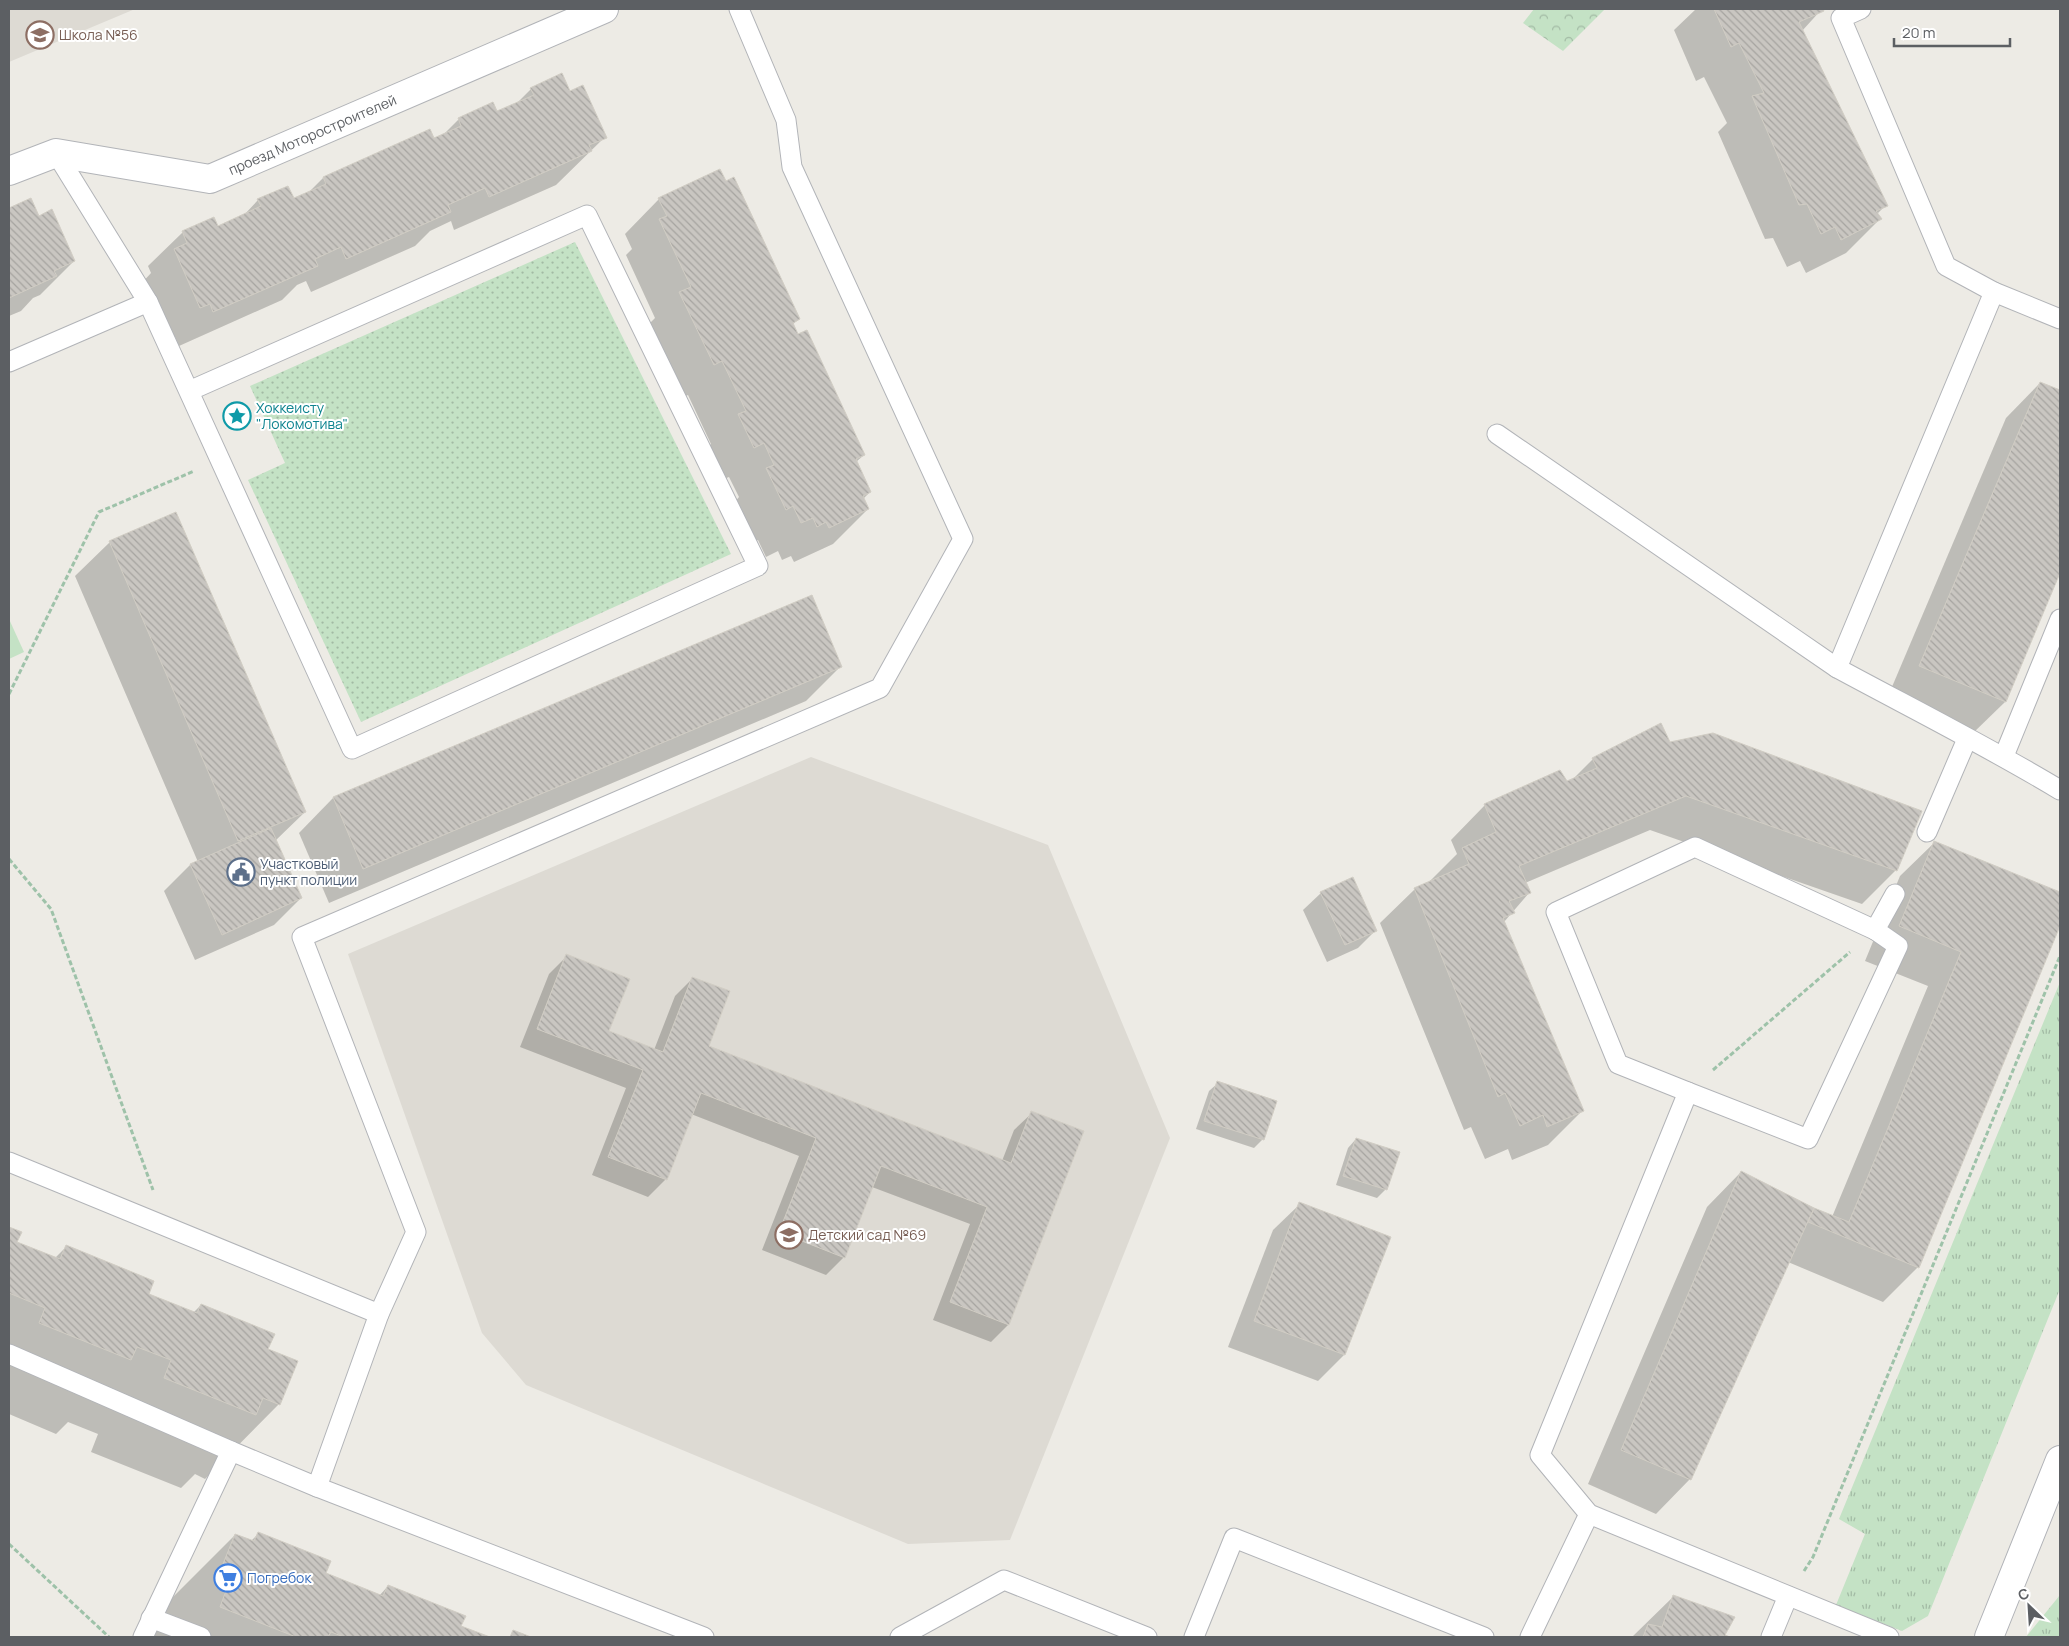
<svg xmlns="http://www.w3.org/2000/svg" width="2069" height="1646" font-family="Manrope,sans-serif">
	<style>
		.education { fill: #dddad3 }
		.grass { fill: url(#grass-tufts) }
		.forest { fill: url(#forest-crowns) }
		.park { fill: url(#park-dots) }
		.pitch { fill: #c4e2c5 }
		.shadow { fill: #0003 }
		.building { fill: url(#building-back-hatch); stroke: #d1cdc4 }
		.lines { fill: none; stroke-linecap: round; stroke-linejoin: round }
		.lane-casing { stroke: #b2b4b8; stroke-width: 21 }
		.street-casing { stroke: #b2b4b8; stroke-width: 30 }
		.secondary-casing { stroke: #b1b3b8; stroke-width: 30 }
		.path { stroke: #9ec2a9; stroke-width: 3; stroke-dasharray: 5 2.5; stroke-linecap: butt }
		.lane { stroke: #fff; stroke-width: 19 }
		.street { stroke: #fff; stroke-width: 28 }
		.secondary { stroke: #fff; stroke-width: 28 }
		.labels { text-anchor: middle; stroke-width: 4; stroke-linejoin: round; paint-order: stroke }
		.education-label { font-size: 14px; fill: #785e54; stroke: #fff; text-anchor: start }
		.street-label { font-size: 14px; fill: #5c5f63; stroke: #fff }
		.culture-label { font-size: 14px; fill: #0d838f; stroke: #fff; text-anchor: start }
		.service-label { font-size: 14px; fill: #4e5e75; stroke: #fff; text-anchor: start }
		.shop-label { font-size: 14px; fill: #366cbe; stroke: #fff; text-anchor: start }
	</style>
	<defs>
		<pattern id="grass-tufts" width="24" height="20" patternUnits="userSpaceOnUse" patternTransform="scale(1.25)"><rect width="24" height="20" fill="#c4e2c5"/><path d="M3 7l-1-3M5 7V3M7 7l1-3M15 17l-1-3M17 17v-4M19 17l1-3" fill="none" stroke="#a2baa4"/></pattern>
		<pattern id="forest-crowns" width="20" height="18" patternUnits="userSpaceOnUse" patternTransform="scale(1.25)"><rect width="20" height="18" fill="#c4e2c5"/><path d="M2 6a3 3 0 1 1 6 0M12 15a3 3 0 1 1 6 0" fill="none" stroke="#a2baa4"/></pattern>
		<pattern id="park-dots" width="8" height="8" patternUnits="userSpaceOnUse" patternTransform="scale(1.25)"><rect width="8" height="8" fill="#c4e2c5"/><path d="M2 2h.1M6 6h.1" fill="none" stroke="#a2baa4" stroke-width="1.8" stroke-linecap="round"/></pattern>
		<pattern id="building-back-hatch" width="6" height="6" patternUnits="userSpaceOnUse" patternTransform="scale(1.25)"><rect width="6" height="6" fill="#c9c6c1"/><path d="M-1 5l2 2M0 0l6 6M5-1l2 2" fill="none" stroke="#a6a4a0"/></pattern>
	</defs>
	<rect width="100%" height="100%" fill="#edebe5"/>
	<!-- education -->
	<g class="education">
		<path d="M9,9H135L9,62Z"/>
		<path d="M811,757L1048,845L1170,1138L1010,1540L908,1544L526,1385L482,1333L348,954Z"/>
	</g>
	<!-- grass -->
	<g class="grass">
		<path d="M2060,982V1289L1928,1616L1902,1631L1836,1605L1865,1534L1839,1519Z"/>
		<path d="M2060,1595V1637H2026Z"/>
	</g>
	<!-- forest -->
	<path class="forest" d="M1534,9H1605L1563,51L1523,23Z"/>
	<!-- park -->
	<path class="park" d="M575,242L731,554L361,722L248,480L285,463L250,386Z"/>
	<!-- pitch -->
	<path class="pitch" d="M9,619L24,652L9,659Z"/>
	<!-- shadow -->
	<g class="shadow">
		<path d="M1696,9H1822L1802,31L1886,205L1877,214L1880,219L1846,253L1806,273L1800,261L1787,267L1773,238L1765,239L1718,132L1727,123L1704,77L1696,81L1674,30Z"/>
		<path d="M531,89L570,93L605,137L556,185L454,230L451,221L430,231L415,246L311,292L306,281L297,285L282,300L179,346L175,337L165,342L140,285L151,273L148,266L183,232L217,227L243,216L258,200H293L308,193L323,178L443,135L459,119L496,113L516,104Z"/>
		<path d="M659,199L799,319L792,325L864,455L856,462L870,492L863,499L868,509L833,544L794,562L791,556L782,560L778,551L766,557L758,540L751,543L733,504L739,497L729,477L719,481L705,450L711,444L688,395L679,399L646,327L655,318L626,255L632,249L625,234Z"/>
		<path d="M30,200L38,217L74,261L40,295L33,298L21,311L9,316V209Z"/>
		<path d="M2040,383L2060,391V570L2005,702L1970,736L1886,701L2006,418Z"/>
		<path d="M110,542L305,812L275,841L301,898L274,925L195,960L164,891L190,865L198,862L75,576Z"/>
		<path d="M811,596L841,666L806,701L329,903L299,833L333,798Z"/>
		<path d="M1669,744L1896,870L1862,904L1650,830L1525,883L1529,893L1504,922L1583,1110L1548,1145L1512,1160L1508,1149L1485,1159L1471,1127L1464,1130L1380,923L1415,889L1428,883L1457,854L1451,840L1485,805L1571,781L1593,759Z"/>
		<path d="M1935,842L2060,894V923L1918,1267L1883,1302L1788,1262L1690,1479L1656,1514L1588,1484L1707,1207L1741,1172L1832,1217L1928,986L1865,961L1900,876Z"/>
		<path d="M1321,893L1376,930L1358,948L1327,962L1303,910Z"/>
		<path d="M567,956L607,1032L654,1050L675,996L693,978L707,1047L1002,1161L1014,1130L1032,1113L1008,1325L991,1342L933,1320L970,1224L872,1187L844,1257L826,1275L762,1250L799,1156L691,1114L666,1179L648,1197L592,1175L626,1088L520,1047L549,974Z"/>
		<path d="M1218,1083L1263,1139L1254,1148L1196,1129L1209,1091Z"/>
		<path d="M1356,1139L1386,1189L1377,1198L1336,1185L1348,1148Z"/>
		<path d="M1300,1204L1389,1237L1344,1355L1318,1381L1228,1347L1273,1230Z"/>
		<path d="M9,1228L20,1233L15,1243L55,1258L66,1247L148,1294L193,1313L201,1305L267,1349L297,1362L279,1404L205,1479L195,1474L181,1488L91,1452L98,1434L68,1422L56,1434L9,1414Z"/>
		<path d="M258,1534L324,1574L379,1596L388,1586L460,1626L487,1637H150L161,1609L235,1535L251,1541Z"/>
		<path d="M1674,1596L1723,1635L1728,1637H1632Z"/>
	</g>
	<!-- building -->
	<g class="building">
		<path d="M1714,9H1823L1824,11L1799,22L1888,206L1876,211L1882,219L1841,240L1835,227L1821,234L1807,204L1799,205L1752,96L1764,93L1739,43L1731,47Z"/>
		<path d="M562,73L570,91L583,85L607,138L589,145L592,151L489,197L485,188L448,205L451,212L346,259L341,247L315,259L318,266L213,312L210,304L200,308L174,249L187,243L182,231L214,217L218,226L261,206L257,199L288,186L294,198L326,184L323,177L430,129L434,138L461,126L458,118L493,102L497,111L534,95L530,88Z"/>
		<path d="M720,169L726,181L734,177L800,319L793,323L798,334L807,330L865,455L856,459L871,492L863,496L869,509L829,528L826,522L817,527L813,518L801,523L793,506L786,510L766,468L774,465L764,443L754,448L738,414L746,411L722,361L714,365L679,292L691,287L659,219L667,216L658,198Z"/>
		<path d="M31,198L39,216L52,209L75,261L54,271L57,276L9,298V208Z"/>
		<path d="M2040,382L2060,390V573L2006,702L1919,666Z"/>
		<path d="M176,512L306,812L238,841L109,541Z"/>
		<path d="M812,595L842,667L363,869L333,797Z"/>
		<path d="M1661,723L1670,742L1713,733L1922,811L1897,871L1686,796L1519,866L1531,893L1509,901L1515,913L1503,918L1584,1111L1547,1127L1543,1115L1520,1126L1505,1093L1498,1097L1414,888L1469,864L1462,848L1496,832L1484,804L1560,770L1567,781L1597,768L1592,758Z"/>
		<path d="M271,828L302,898L222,935L190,864Z"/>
		<path d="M1934,841L2060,892V926L1919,1268L1808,1222L1814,1208L1849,1222L1961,952L1899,926Z"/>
		<path d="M1353,877L1377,931L1345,945L1320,892Z"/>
		<path d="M566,954L630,979L609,1031L663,1052L692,977L730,991L709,1046L1011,1163L1031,1111L1084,1131L1009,1325L950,1302L987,1207L881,1166L845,1258L779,1232L816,1138L701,1093L667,1180L608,1157L643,1070L537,1029Z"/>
		<path d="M1217,1081L1277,1101L1264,1140L1204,1121Z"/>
		<path d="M1356,1138L1400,1152L1387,1190L1343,1176Z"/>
		<path d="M1741,1171L1814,1208L1691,1480L1621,1450Z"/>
		<path d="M1299,1202L1391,1237L1345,1355L1254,1321Z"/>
		<path d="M9,1227L22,1232L17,1242L60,1259L66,1245L154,1281L149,1294L197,1313L201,1304L275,1334L268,1349L298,1361L280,1405L263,1398L256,1415L164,1378L171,1360L137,1347L131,1360L39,1323L45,1308L9,1293Z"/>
		<path d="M258,1532L331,1561L326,1573L383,1596L388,1585L466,1616L461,1626L490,1637H344L331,1632L328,1637H296L220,1607L227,1588L215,1584L235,1534L254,1541Z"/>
		<path d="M1673,1595L1735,1617L1725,1635L1730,1637H1643L1648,1624L1662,1627Z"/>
		<path d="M513,1630L531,1637H510Z"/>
	</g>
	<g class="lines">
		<!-- lane casing -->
		<g class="lane-casing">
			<g id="lane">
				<path d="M1861,9L1841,18L1946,266L1994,292L2060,319"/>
				<path d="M56,153L148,302L352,749L758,566L587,215L189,391"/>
				<path d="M1994,292L1837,668C1911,708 1987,746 2060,790"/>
				<path d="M9,362L148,302"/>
				<path d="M1497,434L1837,668"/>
				<path d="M2004,756L2060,619"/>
				<path d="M1927,832L1967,739"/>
				<path d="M1688,1092L1618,1064L1556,912L1695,847L1875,930"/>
				<path d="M9,1162L379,1314L317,1487L231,1451"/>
				<path d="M379,1314L416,1232L302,937L880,688L963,539L792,167L786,120L739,9"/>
				<path d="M9,1354L231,1451L143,1637"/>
				<path d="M317,1487L704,1637"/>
				<path d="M151,1618L201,1637"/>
				<path d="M900,1637L1004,1580L1147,1637"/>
				<path d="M1194,1637L1234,1538L1484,1637"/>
				<path d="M1530,1637L1589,1514"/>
				<path d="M1771,1637L1788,1596"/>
				<path d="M1889,1637L1589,1514L1540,1455L1688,1092L1808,1139L1898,946L1875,930L1895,894"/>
			</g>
		</g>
		<!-- street casing -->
		<g class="street-casing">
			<g id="street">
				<path id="s1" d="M9,171L56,153L210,179L604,9"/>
			</g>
		</g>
		<!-- secondary casing -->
		<g class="secondary-casing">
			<path id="secondary" d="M1989,1637L2060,1460"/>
		</g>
		<!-- path -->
		<g class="path">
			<path d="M9,694L99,512L194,471"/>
			<path d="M9,859L51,909L153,1190"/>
			<path d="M1713,1070L1850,952"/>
			<path d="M9,1544L109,1637"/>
			<path d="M1804,1571L1813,1557L2060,956"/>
		</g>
		<!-- lane -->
		<use href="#lane" class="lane"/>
		<!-- street -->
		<use href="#street" class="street"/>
		<!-- secondary -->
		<use href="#secondary" class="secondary"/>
	</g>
	<!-- icons -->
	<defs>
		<g id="school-ring" transform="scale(1.4375)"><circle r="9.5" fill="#fff" stroke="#8d6e63" stroke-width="1.5"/><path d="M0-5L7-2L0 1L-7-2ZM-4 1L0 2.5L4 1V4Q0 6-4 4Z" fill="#8d6e63"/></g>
		<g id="sight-ring" transform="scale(1.4375)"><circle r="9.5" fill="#fff" stroke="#0f9aa8" stroke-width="1.5"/><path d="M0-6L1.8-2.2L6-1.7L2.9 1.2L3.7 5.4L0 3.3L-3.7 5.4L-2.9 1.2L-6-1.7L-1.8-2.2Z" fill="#0f9aa8"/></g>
		<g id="civic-ring" transform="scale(1.4375)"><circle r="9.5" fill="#fff" stroke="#5c6f8a" stroke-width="1.5"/><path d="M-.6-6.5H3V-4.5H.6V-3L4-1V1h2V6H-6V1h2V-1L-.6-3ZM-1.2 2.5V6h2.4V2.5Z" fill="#5c6f8a"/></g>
		<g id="supermarket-ring" transform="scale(1.4375)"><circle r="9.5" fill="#fff" stroke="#3f7fe0" stroke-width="1.5"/><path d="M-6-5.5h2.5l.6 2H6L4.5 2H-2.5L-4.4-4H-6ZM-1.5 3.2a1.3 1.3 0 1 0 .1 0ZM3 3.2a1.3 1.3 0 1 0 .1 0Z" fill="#3f7fe0"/></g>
	</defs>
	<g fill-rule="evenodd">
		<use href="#school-ring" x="40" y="35"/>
		<use href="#sight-ring" x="237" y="416"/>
		<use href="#civic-ring" x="241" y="872"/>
		<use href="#school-ring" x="789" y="1235"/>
		<use href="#supermarket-ring" x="228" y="1578"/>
	</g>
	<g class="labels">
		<!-- education labels -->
		<g class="education-label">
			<text x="59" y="40">Школа №56</text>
			<text x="808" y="1240">Детский сад №69</text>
		</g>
		<!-- street labels -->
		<g class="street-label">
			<text dy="5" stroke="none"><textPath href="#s1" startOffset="318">проезд Моторостроителей</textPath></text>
		</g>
		<!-- culture labels -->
		<g class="culture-label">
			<text x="256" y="413">Хоккеисту<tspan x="256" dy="16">"Локомотива"</tspan></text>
		</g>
		<!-- service labels -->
		<g class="service-label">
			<text x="260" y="869">Участковый<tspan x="260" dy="16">пункт полиции</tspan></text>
		</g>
		<!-- shop labels -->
		<g class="shop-label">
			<text x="247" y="1583">Погребок</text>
		</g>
	</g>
	<!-- border -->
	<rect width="2069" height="1646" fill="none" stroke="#5c5f63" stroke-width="20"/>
	<!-- north arrow -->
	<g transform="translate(2029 1606) rotate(335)" stroke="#ffffff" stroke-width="4" paint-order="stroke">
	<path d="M0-4L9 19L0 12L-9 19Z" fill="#5c5f63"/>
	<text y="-8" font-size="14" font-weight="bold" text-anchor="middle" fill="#5c5f63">С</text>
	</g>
	<!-- scale -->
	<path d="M1894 38v8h116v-8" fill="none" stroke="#5c5f63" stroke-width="2.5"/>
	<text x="1902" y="38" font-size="15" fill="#5c5f63" stroke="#ffffff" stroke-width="4" paint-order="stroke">20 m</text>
</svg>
